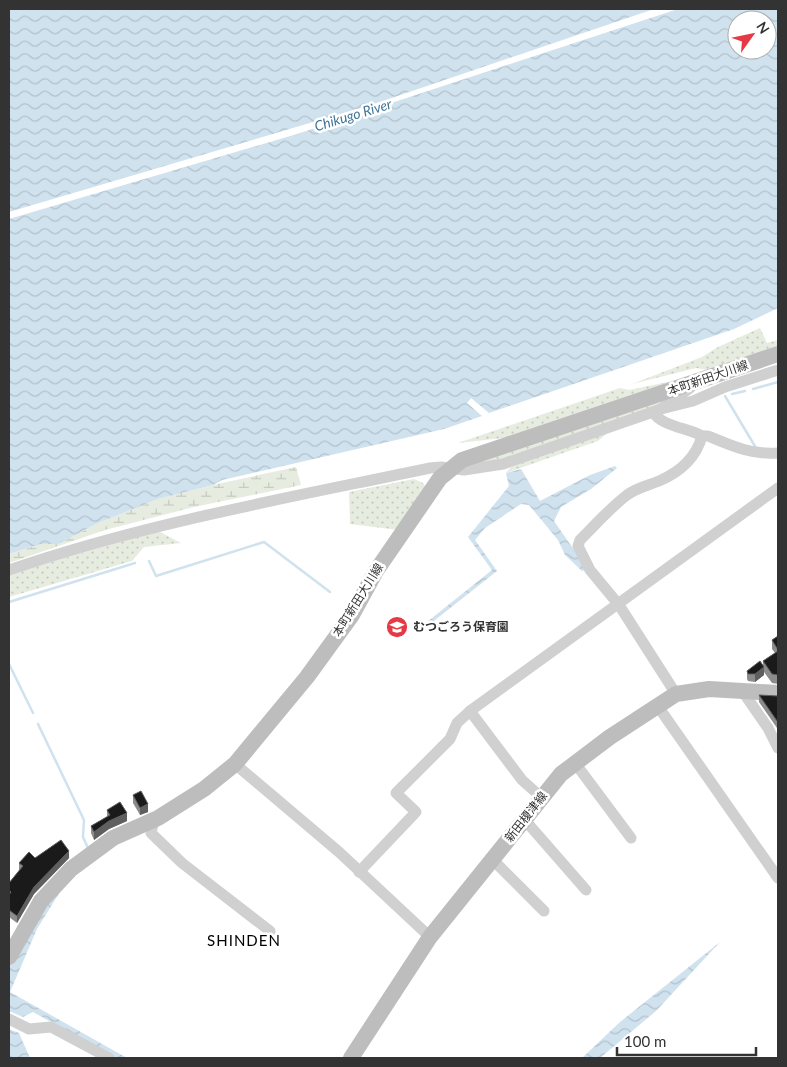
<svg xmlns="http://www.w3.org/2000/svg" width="787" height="1067" font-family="Lato,'Noto Sans JP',sans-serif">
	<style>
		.grass { fill: url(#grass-dots) }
		.wetland { fill: url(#wetland-marsh) }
		.water { fill: url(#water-waves); fill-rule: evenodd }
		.pier { fill: #fff }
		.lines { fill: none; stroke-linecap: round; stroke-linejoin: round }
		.stream { stroke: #cfe2ee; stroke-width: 2.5 }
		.street { stroke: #d0d0d0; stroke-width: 11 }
		.secondary { stroke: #bdbdbd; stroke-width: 16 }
		.wall { fill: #8c8c8c }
		.shaded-wall { fill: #5f5f5f }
		.building { fill: #1a1a1a; stroke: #5f5f5f }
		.labels { text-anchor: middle; stroke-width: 5; stroke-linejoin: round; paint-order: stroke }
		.street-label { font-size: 12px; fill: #333; stroke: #fff }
		.poi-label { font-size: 12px; font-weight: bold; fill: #333; stroke: #fff; text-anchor: start }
		.water-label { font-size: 14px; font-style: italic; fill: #3f7597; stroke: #fff }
		.quarter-label { font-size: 15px; letter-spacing: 1px; fill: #000; stroke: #fff }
	</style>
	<defs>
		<pattern id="grass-dots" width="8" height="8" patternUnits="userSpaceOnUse" patternTransform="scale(1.25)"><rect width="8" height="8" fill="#e6ecdf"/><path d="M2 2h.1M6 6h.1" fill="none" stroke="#c6cbc0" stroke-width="1.8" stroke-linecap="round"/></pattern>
		<pattern id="wetland-marsh" width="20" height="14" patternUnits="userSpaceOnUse" patternTransform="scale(1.25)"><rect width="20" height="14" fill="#e6ecdf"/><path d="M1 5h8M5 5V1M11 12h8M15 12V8" fill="none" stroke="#c6cbc0"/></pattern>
		<pattern id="water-waves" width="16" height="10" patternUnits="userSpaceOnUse" patternTransform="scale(1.25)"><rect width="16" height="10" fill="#cfe2ee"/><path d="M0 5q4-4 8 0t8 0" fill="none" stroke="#b2c2cd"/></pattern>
	</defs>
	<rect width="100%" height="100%" fill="#fff"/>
	<!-- grass -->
	<g class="grass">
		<path d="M760,328L767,343L778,340V349L714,371L696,368L632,384L702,357L718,347Z"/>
		<path d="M687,378L520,436L458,443L620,388L629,390Z"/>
		<path d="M682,391L660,405L499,460L464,465Z"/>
		<path d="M614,428L598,441L506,473L513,464Z"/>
		<path d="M414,479L423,483L426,488L399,530L350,524L349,492Z"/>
		<path d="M158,531L181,543L144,547L132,561L9,597V574Z"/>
	</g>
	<!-- wetland -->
	<path class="wetland" d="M296,467L301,485L194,507L105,530L9,563V554L40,544H58L98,523L158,499L213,485Z"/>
	<!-- water -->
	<g class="water">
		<path d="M9,9H778V308L734,329L489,413L471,398L467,403L482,416L444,429L222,480L213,485L158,499L98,523L58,544H40L9,554ZM737,20H767V50H737Z"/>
		<path d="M615,466L617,468L591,489L561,507L554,521L579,557L585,570L582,571L565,555L558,540L529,505L521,504L485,528L475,540L497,571L430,624L427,622L492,570L468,537L509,486L506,473L521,469L540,501L590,475Z"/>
		<path d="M86,864L63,887L37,929L10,992L127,1058H116L33,1012L23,1017L9,1011V968L15,954L63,880Z"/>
		<path d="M720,942L656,1011L600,1058H582L620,1022Z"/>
		<path d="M9,1029L19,1033L30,1058H9Z"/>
	</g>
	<!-- pier -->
	<path class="pier" d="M654,9H678L297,134L9,219V212L374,104Z"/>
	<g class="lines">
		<!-- stream -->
		<g class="stream">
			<path d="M753,389L778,382"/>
			<path d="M732,394L745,391"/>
			<path d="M725,396L756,448"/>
			<path d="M149,561L156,576L264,542L330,592"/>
			<path d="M9,602L135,563"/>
			<path d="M9,664L33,713"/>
			<path d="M38,724L84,820L83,837L88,848"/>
		</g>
		<!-- street -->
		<g class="street">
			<path d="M690,388L661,409L653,412C661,426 688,428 702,436"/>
			<path d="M661,409L693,401L725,387L778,370"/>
			<path d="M9,570C146,523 288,498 430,468L441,467L464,470L503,464L653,412"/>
			<path d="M741,689L768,728L778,748"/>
			<path d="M676,694L619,605L590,570L578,546L580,540C595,525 610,508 627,495C638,487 647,486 659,481C680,472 696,458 702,436H708C732,446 752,455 778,453"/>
			<path d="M657,705L778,878"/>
			<path d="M575,763L631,838"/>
			<path d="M235,764L339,852L430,937"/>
			<path d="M541,797L522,780L470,711L778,488"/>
			<path d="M524,819L586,890"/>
			<path d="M154,820L151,833L182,863L270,931L266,939"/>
			<path d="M493,860L544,911"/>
			<path d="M359,872L416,812L396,793L450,739L457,723L470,711"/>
			<path d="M9,1019L29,1029L51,1027L109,1058"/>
		</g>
		<!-- secondary -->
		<g class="secondary">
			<path d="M9,957L41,901L71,869L113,838L158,818L204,789L235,764L307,677L352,615L376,571L440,478L462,460L778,354"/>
			<path d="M351,1058L430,937L561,774L610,737L676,694L709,689L778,693"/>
		</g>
	</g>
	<!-- wall -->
	<g class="wall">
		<path d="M778,636V684L772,683L764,672V675L755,682L748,681L747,679V671L763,665V661L775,653L772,649V640Z"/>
		<path d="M759,695L778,696L777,728L759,702Z"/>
		<path d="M133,795L148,812L140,815L133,803Z"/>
		<path d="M107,810L127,821L109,829L94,840L91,833V826L107,817Z"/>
		<path d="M35,858H69L34,894L17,923L9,917V883L19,870V863Z"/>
	</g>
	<!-- shaded-wall -->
	<g class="shaded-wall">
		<path d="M764,667V675L755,682V674Z"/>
		<path d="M778,720V727L777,728V721Z"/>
		<path d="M148,804V812L140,815V808Z"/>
		<path d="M127,813V821L109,829L94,840V832L109,821Z"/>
		<path d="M10,835V843L9,844V836Z"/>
		<path d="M69,851V858L34,894L17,923V916L34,887Z"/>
	</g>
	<!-- building -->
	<g class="building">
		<path d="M778,636V650L772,640Z"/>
		<path d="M778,651V675L772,674L763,661Z"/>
		<path d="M760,661L764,667L755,674H748L747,671Z"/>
		<path d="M759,695L778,696V720L777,721Z"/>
		<path d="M141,791L148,804L140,808L133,795Z"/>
		<path d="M120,802L127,813L109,821L94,832L91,826L110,815L107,810Z"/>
		<path d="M61,840L69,851L34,887L17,916L9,910V895L11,892L9,890V883L23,866L19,863L29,852L35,858Z"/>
	</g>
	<!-- icons -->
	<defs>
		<g id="school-disc" transform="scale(1.125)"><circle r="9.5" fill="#e63946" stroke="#fff"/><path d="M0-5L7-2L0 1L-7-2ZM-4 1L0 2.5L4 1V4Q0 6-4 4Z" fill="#fff"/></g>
	</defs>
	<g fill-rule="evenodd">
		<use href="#school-disc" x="397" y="627"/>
	</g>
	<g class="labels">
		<!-- street labels -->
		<g class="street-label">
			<text transform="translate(708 378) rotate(-19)" y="4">本町新田大川線</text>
			<text transform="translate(358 600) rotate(-58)" y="4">本町新田大川線</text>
			<text transform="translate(526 817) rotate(-52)" y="4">新田榎津線</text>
		</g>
		<!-- poi labels -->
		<g class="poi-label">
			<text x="413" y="631">むつごろう保育園</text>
		</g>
		<!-- water labels -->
		<g class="water-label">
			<text transform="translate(353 115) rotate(-17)" y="5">Chikugo River</text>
		</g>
		<!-- quarter labels -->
		<g class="quarter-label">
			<text x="244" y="946">SHINDEN</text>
		</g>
	</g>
	<!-- border -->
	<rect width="787" height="1067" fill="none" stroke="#333333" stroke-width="20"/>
	<!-- north arrow -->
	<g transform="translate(752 35) rotate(57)"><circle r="24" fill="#ffffff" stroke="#adadad"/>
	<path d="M0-4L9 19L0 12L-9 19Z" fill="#e63946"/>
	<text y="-8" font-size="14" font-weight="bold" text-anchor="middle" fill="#333333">N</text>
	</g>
	<!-- scale -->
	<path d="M617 1047v8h139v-8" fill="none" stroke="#333333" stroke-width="2.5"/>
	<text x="624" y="1047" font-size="15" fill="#333333" stroke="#ffffff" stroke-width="4" paint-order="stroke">100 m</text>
</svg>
